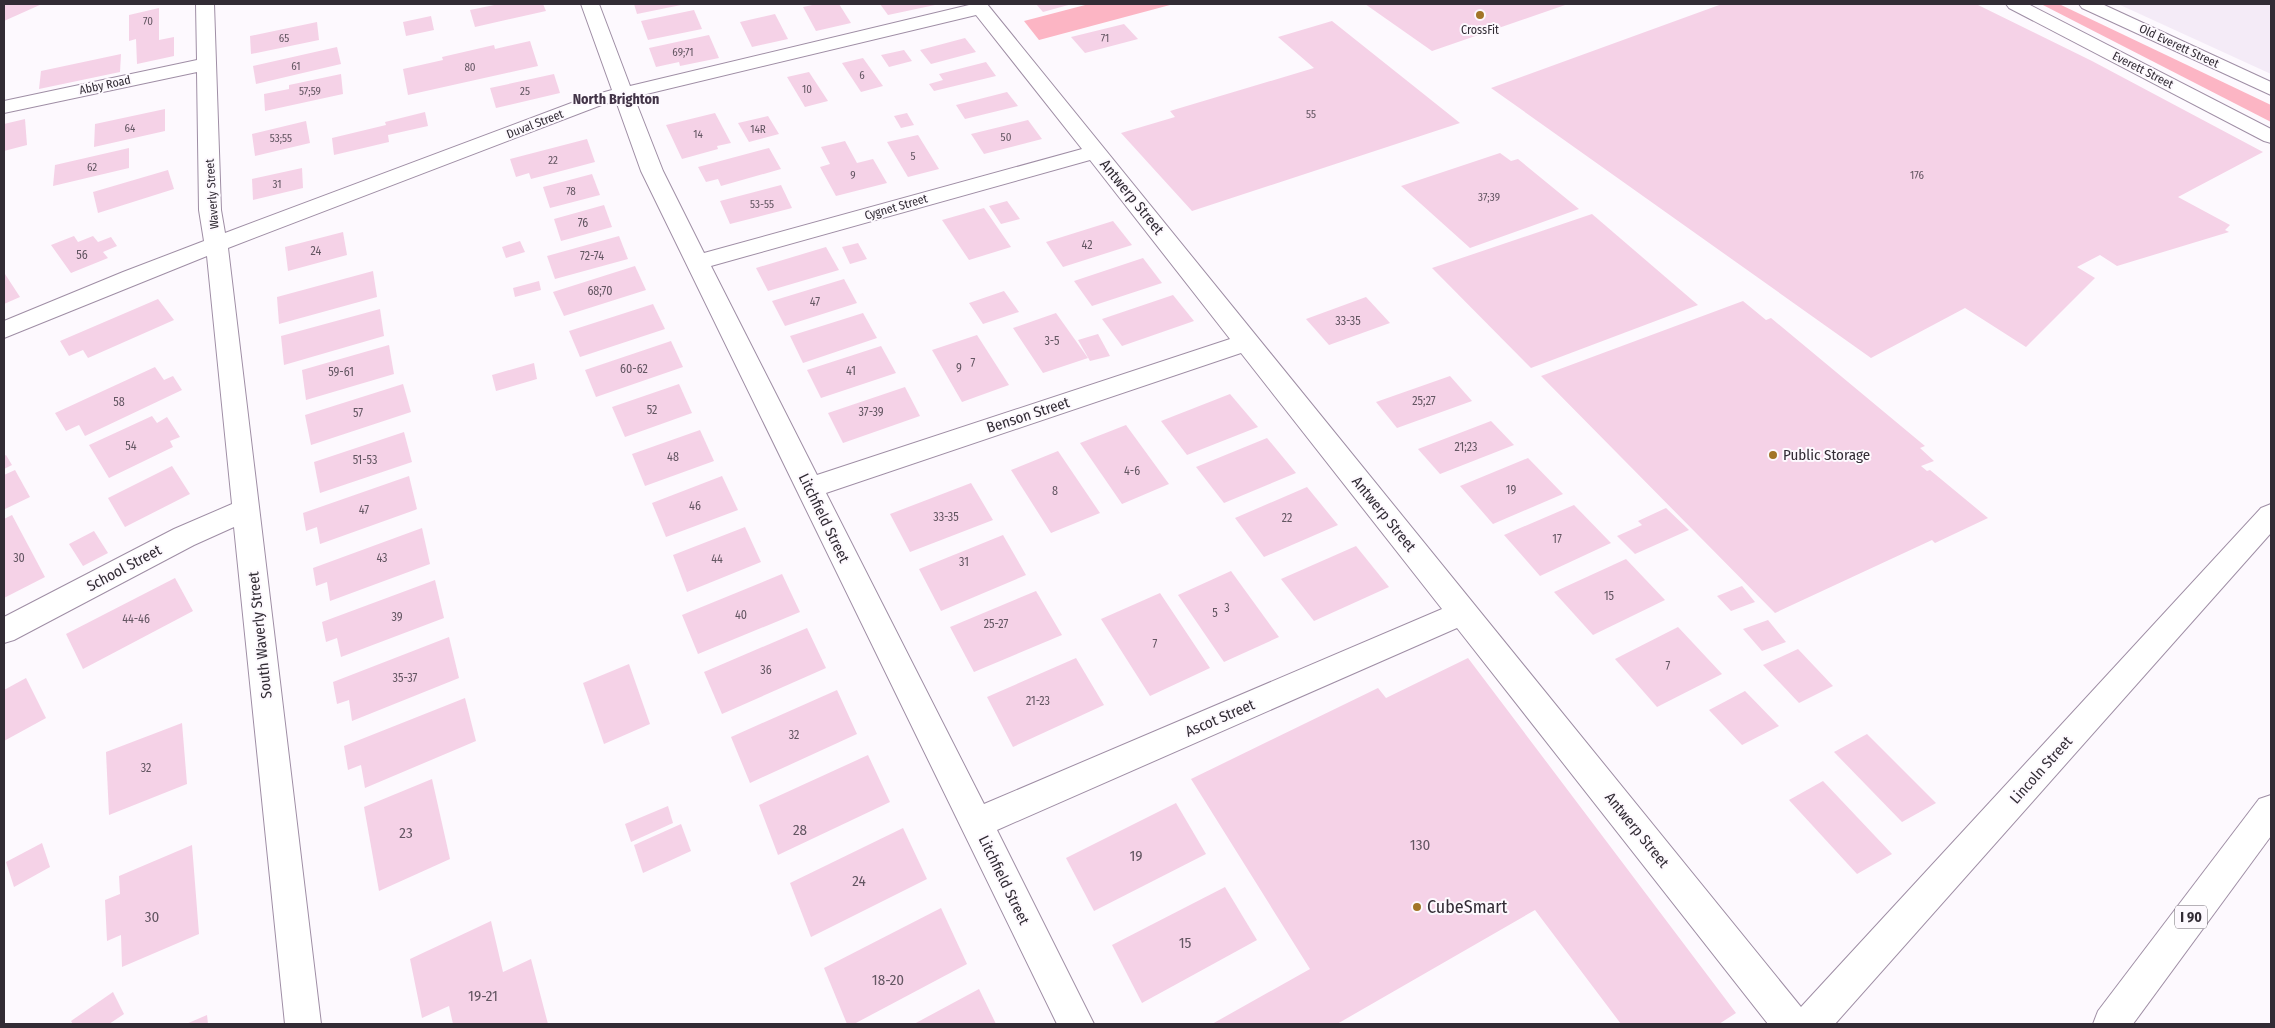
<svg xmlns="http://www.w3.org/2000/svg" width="2275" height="1028" font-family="'Fira Sans Condensed',sans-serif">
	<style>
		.built { fill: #f4ebf7 }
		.green { fill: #fcb5c4 }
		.building { fill: #f5d2e7 }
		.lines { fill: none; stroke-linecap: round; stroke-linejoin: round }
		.minor-casing { stroke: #9f8ea5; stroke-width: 2 }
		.highway-casing { stroke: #9f8ea5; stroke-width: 2 }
		.minor { fill: #fff; fill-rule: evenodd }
		.highway { fill: #fff; fill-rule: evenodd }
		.poi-dot { fill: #a27527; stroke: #fdf9fe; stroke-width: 2 }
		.labels { text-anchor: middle; stroke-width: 4; stroke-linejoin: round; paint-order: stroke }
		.far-number-label { font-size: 11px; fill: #635662 }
		.far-poi-label { font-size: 12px; fill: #322c35; stroke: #fdf9fe }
		.far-street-label { font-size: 12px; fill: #322c35; stroke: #fdf9fe }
		.number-label { font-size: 12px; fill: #635662 }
		.far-neighbourhood-label { font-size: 14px; font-weight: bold; fill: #423447; stroke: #fdf9fe }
		.shield { fill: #fdf9fe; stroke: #6f6a71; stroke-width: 1 }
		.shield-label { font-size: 14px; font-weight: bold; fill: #322c35 }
		.street-label { font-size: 15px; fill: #322c35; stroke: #fdf9fe }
		.poi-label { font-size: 15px; fill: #322c35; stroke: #fdf9fe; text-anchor: start }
		.near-number-label { font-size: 15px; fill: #635662 }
		.near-poi-label { font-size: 18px; fill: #322c35; stroke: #fdf9fe; text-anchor: start }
	</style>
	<rect width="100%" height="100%" fill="#fdf9fe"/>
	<!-- built -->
	<path class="built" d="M2118,4H2271V74Z"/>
	<!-- green -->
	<g class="green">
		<path d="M1089,4H1169L1170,5L1039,40L1024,21Z"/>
		<path d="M2041,4H2059L2271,105V122Z"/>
	</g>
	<!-- building -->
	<g class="building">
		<path d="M4,4H42L4,21Z"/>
		<path d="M499,4H543L546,11L475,27L470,10Z"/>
		<path d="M634,4H681V5L637,14Z"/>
		<path d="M817,4H839L851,23L816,31L803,7Z"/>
		<path d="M880,4H935V5L888,15Z"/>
		<path d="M1036,4H1072L1043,12Z"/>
		<path d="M1365,4H1568L1432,51Z"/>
		<path d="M1722,4H1976L2092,61L2263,152L2178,197L2230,225L2225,230L2229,232L2117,266L2100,255L2077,267L2095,278L2026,347L1965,308L1871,358L1491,88Z"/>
		<path d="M159,8V40L174,37V56L137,64L136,39L129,41V15Z"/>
		<path d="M694,10L702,29L648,40L641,21Z"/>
		<path d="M775,14L788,39L752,47L740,22Z"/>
		<path d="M431,16L434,30L406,36L403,22Z"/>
		<path d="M1332,21L1460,123L1192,211L1121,133L1175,117L1170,111L1314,68L1278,37Z"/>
		<path d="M317,22L319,40L251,54L250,36Z"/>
		<path d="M1124,24L1138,39L1085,53L1071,37Z"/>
		<path d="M709,35L719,58L680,66L679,62L656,67L649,48Z"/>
		<path d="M965,38L976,52L931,64L920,50Z"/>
		<path d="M530,41L538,66L408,95L403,69L443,60L442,57L494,45L495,49Z"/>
		<path d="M337,47L341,64L256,84L253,66Z"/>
		<path d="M904,50L912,61L889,67L881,55Z"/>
		<path d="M121,54L120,72L39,89L41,71Z"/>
		<path d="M863,58L883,86L861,92L842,63Z"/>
		<path d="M986,62L996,76L934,91L929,84L943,80L939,74Z"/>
		<path d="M809,72L828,101L805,107L787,77Z"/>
		<path d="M341,74L343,94L265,111L264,94L289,89V85Z"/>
		<path d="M554,74L560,93L496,108L490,88Z"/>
		<path d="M1007,92L1018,106L965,119L956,105Z"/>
		<path d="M165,109V131L94,147L95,124Z"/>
		<path d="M425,112L428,126L388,135L389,142L334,155L332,138L386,125L385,122Z"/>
		<path d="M715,113L731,143L717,146L718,149L682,159L666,125Z"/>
		<path d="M907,113L914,125L901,128L894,116Z"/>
		<path d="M768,116L779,134L749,142L738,123Z"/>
		<path d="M25,119L27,145L4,151V124Z"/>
		<path d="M1028,120L1042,139L984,154L971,134Z"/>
		<path d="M306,121L310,143L255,156L252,134Z"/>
		<path d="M918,135L939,169L908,177L887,142Z"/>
		<path d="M587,139L595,162L531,179L529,173L516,177L510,159Z"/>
		<path d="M845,141L857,163L873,159L887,183L836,196L820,167L830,164L821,147Z"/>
		<path d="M129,148V168L53,186L55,165Z"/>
		<path d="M769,148L781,169L721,186L718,179L706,182L698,167Z"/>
		<path d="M1500,153L1511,161L1518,159L1579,209L1470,248L1401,186Z"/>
		<path d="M302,168L303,188L253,200L252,179Z"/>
		<path d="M168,170L174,189L98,213L93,192Z"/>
		<path d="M592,174L600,195L550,208L543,187Z"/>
		<path d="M781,185L792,208L730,224L720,201Z"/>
		<path d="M1007,201L1020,219L1001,224L989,206Z"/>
		<path d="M604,205L612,227L561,241L554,219Z"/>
		<path d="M984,208L1011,247L969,260L942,220Z"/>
		<path d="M1592,214L1698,305L1531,368L1432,268Z"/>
		<path d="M1113,221L1132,245L1063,267L1046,242Z"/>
		<path d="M343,232L347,255L288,271L285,247Z"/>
		<path d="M74,236L78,242L93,236L98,242L111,237L117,246L103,252L108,258L71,273L51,245Z"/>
		<path d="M619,236L628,259L555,279L547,256Z"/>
		<path d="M520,241L525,252L506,258L502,247Z"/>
		<path d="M858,243L867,259L850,264L842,247Z"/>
		<path d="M826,247L839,270L768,291L756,268Z"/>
		<path d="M1143,258L1162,283L1092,306L1074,281Z"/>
		<path d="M635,266L646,290L564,316L553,292Z"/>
		<path d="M373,271L377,297L279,324L277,297Z"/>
		<path d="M5,274L20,297L4,304V275Z"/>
		<path d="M844,279L857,303L785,326L772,301Z"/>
		<path d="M539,281L541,290L515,297L513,288Z"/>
		<path d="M1004,291L1019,312L983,324L969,303Z"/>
		<path d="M1173,295L1194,321L1122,346L1102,319Z"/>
		<path d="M1366,297L1390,323L1329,345L1306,319Z"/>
		<path d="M158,299L174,320L88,358L83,350L69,356L60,341Z"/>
		<path d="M1743,301L1766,320L1771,318L1925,446L1920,448L1934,461L1921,466L1927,471L1930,470L1988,518L1935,543L1932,540L1775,613L1541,376Z"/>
		<path d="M653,304L665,329L580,357L569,331Z"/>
		<path d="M380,309L384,336L284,365L281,336Z"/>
		<path d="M863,313L877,338L803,363L790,336Z"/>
		<path d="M1056,313L1088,358L1043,373L1013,328Z"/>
		<path d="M1098,334L1110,356L1090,361L1078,340Z"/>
		<path d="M977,335L1009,385L962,402L932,350Z"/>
		<path d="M671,341L683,367L596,397L585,370Z"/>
		<path d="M389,345L394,374L306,400L302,370Z"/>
		<path d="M881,346L896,373L821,398L807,370Z"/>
		<path d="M534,363L537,379L496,391L492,375Z"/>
		<path d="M155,367L164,380L173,376L182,390L85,436L79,425L66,431L55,413Z"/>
		<path d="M1450,376L1472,401L1397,428L1376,402Z"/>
		<path d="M403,384L411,412L311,445L305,415Z"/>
		<path d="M679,384L692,413L625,437L612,407Z"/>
		<path d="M905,387L920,416L843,443L828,413Z"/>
		<path d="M1230,394L1258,427L1187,455L1161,421Z"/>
		<path d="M152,416L157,423L167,417L180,437L170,441L173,447L109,478L89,445Z"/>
		<path d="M1491,421L1514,445L1440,474L1418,449Z"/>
		<path d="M1126,425L1169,484L1122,504L1080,443Z"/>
		<path d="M700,430L714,461L645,486L632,454Z"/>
		<path d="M404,432L412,462L320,493L314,462Z"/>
		<path d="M1267,438L1296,473L1224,503L1196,467Z"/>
		<path d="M1058,451L1100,513L1051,533L1011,470Z"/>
		<path d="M6,455L12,465L4,469V456Z"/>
		<path d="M1528,458L1563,494L1493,524L1460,486Z"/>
		<path d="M172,466L190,494L125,527L108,498Z"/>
		<path d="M15,470L30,497L5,509L4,475Z"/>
		<path d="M409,476L417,509L415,510L320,544L317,527L306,531L303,513Z"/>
		<path d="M722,476L738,510L666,537L652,503Z"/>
		<path d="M971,483L993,520L910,552L890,514Z"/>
		<path d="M1307,487L1338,525L1264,557L1235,518Z"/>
		<path d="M1574,505L1611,543L1540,576L1504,535Z"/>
		<path d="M1666,508L1689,530L1635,554L1617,536L1642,525L1638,521Z"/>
		<path d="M12,515L45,577L4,598V519Z"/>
		<path d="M745,527L761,562L687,592L673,555Z"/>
		<path d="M422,528L430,564L330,601L327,582L316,586L313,568Z"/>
		<path d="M94,531L108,553L83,566L69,544Z"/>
		<path d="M1003,535L1026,575L941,611L919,569Z"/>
		<path d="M1356,546L1389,587L1314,621L1281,579Z"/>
		<path d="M1626,559L1665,600L1593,635L1554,592Z"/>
		<path d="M1231,571L1279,637L1224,662L1178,595Z"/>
		<path d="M782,574L800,612L698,654L682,615Z"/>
		<path d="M175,578L193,611L83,669L66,634Z"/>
		<path d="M435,580L444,618L341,657L337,638L326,642L322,622Z"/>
		<path d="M1742,586L1755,602L1731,611L1717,596Z"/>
		<path d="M1036,591L1062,635L974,672L950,627Z"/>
		<path d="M1160,593L1210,668L1150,696L1101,619Z"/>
		<path d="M1768,620L1786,642L1762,651L1743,629Z"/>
		<path d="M1678,627L1722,674L1657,707L1615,659Z"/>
		<path d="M807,628L826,668L722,714L704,672Z"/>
		<path d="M449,637L459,678L352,721L349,700L337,704L333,682Z"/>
		<path d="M1798,649L1833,686L1799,703L1763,665Z"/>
		<path d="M1076,658L1104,705L1013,747L987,697Z"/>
		<path d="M1468,658L1736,1013L1719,1024H1621L1535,910L1337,1024H1212L1310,969L1191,779L1378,688L1386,698Z"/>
		<path d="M629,664L650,724L604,744L583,683Z"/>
		<path d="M26,678L46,718L4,741V690Z"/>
		<path d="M837,690L857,734L750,783L731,737Z"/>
		<path d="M1745,691L1779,726L1742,745L1709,710Z"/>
		<path d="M465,698L476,741L365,788L361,765L348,770L344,746Z"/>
		<path d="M182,723L187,784L109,815L106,752Z"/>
		<path d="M1867,734L1936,803L1902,822L1834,752Z"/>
		<path d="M868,755L890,802L778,855L759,805Z"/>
		<path d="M432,779L450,859L379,891L364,807Z"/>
		<path d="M1823,781L1892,854L1857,874L1789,800Z"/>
		<path d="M1176,803L1206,854L1094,911L1066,858Z"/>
		<path d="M668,806L673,823L631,842L625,824Z"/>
		<path d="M681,824L691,851L643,873L634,845Z"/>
		<path d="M903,828L927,879L811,937L790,883Z"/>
		<path d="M42,843L50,867L14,887L6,862Z"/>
		<path d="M192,845L199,934L122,967L121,935L107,941L105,900L120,894L119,876Z"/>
		<path d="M1225,887L1257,940L1142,1003L1112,945Z"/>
		<path d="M941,908L967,964L854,1024H847L824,968Z"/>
		<path d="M491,921L503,972L531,959L548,1024H453L449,1006L422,1018L410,959Z"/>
		<path d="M979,989L996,1024H914Z"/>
		<path d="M113,992L124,1014L109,1024H73L71,1021Z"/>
		<path d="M207,1015L208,1024H186Z"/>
	</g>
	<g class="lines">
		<!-- minor casing -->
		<g class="minor-casing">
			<g id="minor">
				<path d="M196,4H214L221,210L225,233L590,96L612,90L581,4H599L630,86L969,5L968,4H987L1801,1007L2261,508L2271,504V533L1835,1024H1768L1457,628L997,830L1094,1024H1057L641,171L616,101L604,104L228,248L321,1024H285L234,527L194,545L14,640L4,643V617L174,529L232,504L207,256L4,338V321L123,272L204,241L199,210L197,72L4,113V101L197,60ZM976,15L1082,149L704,253L663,171L634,97ZM1090,160L1230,339L817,475L711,266ZM1241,353L1442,609L984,804L826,493Z"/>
				<path d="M2006,4H2028L2271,129V143L2264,141L2009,8Z"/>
				<path d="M2079,4H2102L2271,82V95L2082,8Z"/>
			</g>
		</g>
		<!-- highway casing -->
		<g class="highway-casing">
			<path id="highway" d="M2271,795V836L2133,1024H2093L2098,1011L2259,799Z"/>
		</g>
		<!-- minor -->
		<use href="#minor" class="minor"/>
		<!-- highway -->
		<use href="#highway" class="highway"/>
	</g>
	<!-- markers -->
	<g class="poi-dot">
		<circle cx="1480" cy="15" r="5"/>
		<circle cx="1773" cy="455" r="5"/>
		<circle cx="1417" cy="907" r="5"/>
	</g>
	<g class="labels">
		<!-- far-number labels -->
		<g class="far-number-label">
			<text x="148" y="25">70</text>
			<text x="284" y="42">65</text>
			<text x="1105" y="42">71</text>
			<text x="683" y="56">69;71</text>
			<text x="296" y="70">61</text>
			<text x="470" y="71">80</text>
			<text x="862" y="79">6</text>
			<text x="807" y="93">10</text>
			<text x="310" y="95">57;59</text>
			<text x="525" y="95">25</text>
			<text x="1311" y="118">55</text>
			<text x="130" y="132">64</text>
			<text x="758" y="133">14R</text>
			<text x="698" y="138">14</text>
			<text x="1006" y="141">50</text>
			<text x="281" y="142">53;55</text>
			<text x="913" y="160">5</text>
			<text x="553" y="164">22</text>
			<text x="92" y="171">62</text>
			<text x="853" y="179">9</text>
			<text x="1917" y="179">176</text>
			<text x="277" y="188">31</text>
			<text x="571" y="195">78</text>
			<text x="1489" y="201">37;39</text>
			<text x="762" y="208">53-55</text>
		</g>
		<!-- far-poi labels -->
		<g class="far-poi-label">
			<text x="1480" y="34">CrossFit</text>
		</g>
		<!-- far-street labels -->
		<g class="far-street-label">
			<text transform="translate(2179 46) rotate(25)" y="4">Old Everett Street</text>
			<text transform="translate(2143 70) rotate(27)" y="4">Everett Street</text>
			<text transform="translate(105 85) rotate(-12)" y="4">Abby Road</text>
			<text transform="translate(535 124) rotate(-21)" y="4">Duval Street</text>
			<text transform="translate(212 194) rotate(-94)" y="4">Waverly Street</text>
			<text transform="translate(896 207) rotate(-16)" y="4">Cygnet Street</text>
		</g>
		<!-- number labels -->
		<g class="number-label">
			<text x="583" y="227">76</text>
			<text x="1087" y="249">42</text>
			<text x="316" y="255">24</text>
			<text x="82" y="259">56</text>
			<text x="592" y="260">72-74</text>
			<text x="600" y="295">68;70</text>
			<text x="815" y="306">47</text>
			<text x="1348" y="325">33-35</text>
			<text x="1052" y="345">3-5</text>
			<text x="973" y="367">7</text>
			<text x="959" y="372">9</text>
			<text x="634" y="373">60-62</text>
			<text x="851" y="375">41</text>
			<text x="341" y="376">59-61</text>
			<text x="1424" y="405">25;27</text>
			<text x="119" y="406">58</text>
			<text x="652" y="414">52</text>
			<text x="871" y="416">37-39</text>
			<text x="358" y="417">57</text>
			<text x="131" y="450">54</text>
			<text x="1466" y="451">21;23</text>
			<text x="673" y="461">48</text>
			<text x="365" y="464">51-53</text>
			<text x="1132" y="475">4-6</text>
			<text x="1511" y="494">19</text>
			<text x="1055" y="495">8</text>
			<text x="695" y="510">46</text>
			<text x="364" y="514">47</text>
			<text x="946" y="521">33-35</text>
			<text x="1287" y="522">22</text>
			<text x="1557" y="543">17</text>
			<text x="19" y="562">30</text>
			<text x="382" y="562">43</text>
			<text x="717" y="563">44</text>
			<text x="964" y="566">31</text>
			<text x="1609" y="600">15</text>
			<text x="1227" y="612">3</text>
			<text x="1215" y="617">5</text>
			<text x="741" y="619">40</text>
			<text x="397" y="621">39</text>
			<text x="136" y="623">44-46</text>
			<text x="996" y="628">25-27</text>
			<text x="1155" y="648">7</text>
			<text x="1668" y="670">7</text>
			<text x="766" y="674">36</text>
			<text x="405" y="682">35-37</text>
			<text x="1038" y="705">21-23</text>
			<text x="794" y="739">32</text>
			<text x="146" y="772">32</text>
		</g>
		<!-- far-neighbourhood labels -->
		<g class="far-neighbourhood-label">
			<text x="616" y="104">North Brighton</text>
		</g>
		<!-- shield labels -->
		<rect class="shield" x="2175" y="905.5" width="32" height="23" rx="4"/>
		<g class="shield-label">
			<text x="2191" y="922">I 90</text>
		</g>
		<!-- street labels -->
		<g class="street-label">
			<text transform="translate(1132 197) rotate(51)" y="5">Antwerp Street</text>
			<text transform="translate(1028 415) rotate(-18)" y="5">Benson Street</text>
			<text transform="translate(1384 514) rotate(51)" y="5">Antwerp Street</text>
			<text transform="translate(824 518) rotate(64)" y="5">Litchfield Street</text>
			<text transform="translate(124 568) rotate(-28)" y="5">School Street</text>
			<text transform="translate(260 635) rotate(-96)" y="5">South Waverly Street</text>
			<text transform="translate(1220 718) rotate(-23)" y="5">Ascot Street</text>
			<text transform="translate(2041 770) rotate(-48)" y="5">Lincoln Street</text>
			<text transform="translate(1637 830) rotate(51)" y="5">Antwerp Street</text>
			<text transform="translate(1004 880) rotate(64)" y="5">Litchfield Street</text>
		</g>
		<!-- poi labels -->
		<g class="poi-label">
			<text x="1783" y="460">Public Storage</text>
		</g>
		<!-- near-number labels -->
		<g class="near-number-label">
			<text x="800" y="835">28</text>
			<text x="406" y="838">23</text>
			<text x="1420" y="850">130</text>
			<text x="1136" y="861">19</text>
			<text x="859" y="886">24</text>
			<text x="152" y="922">30</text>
			<text x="1185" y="948">15</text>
			<text x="888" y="985">18-20</text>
			<text x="483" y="1001">19-21</text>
		</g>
		<!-- near-poi labels -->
		<g class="near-poi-label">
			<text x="1427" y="913">CubeSmart</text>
		</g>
	</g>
	<!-- border -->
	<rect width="2275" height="1028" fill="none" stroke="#322c35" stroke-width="10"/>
</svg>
